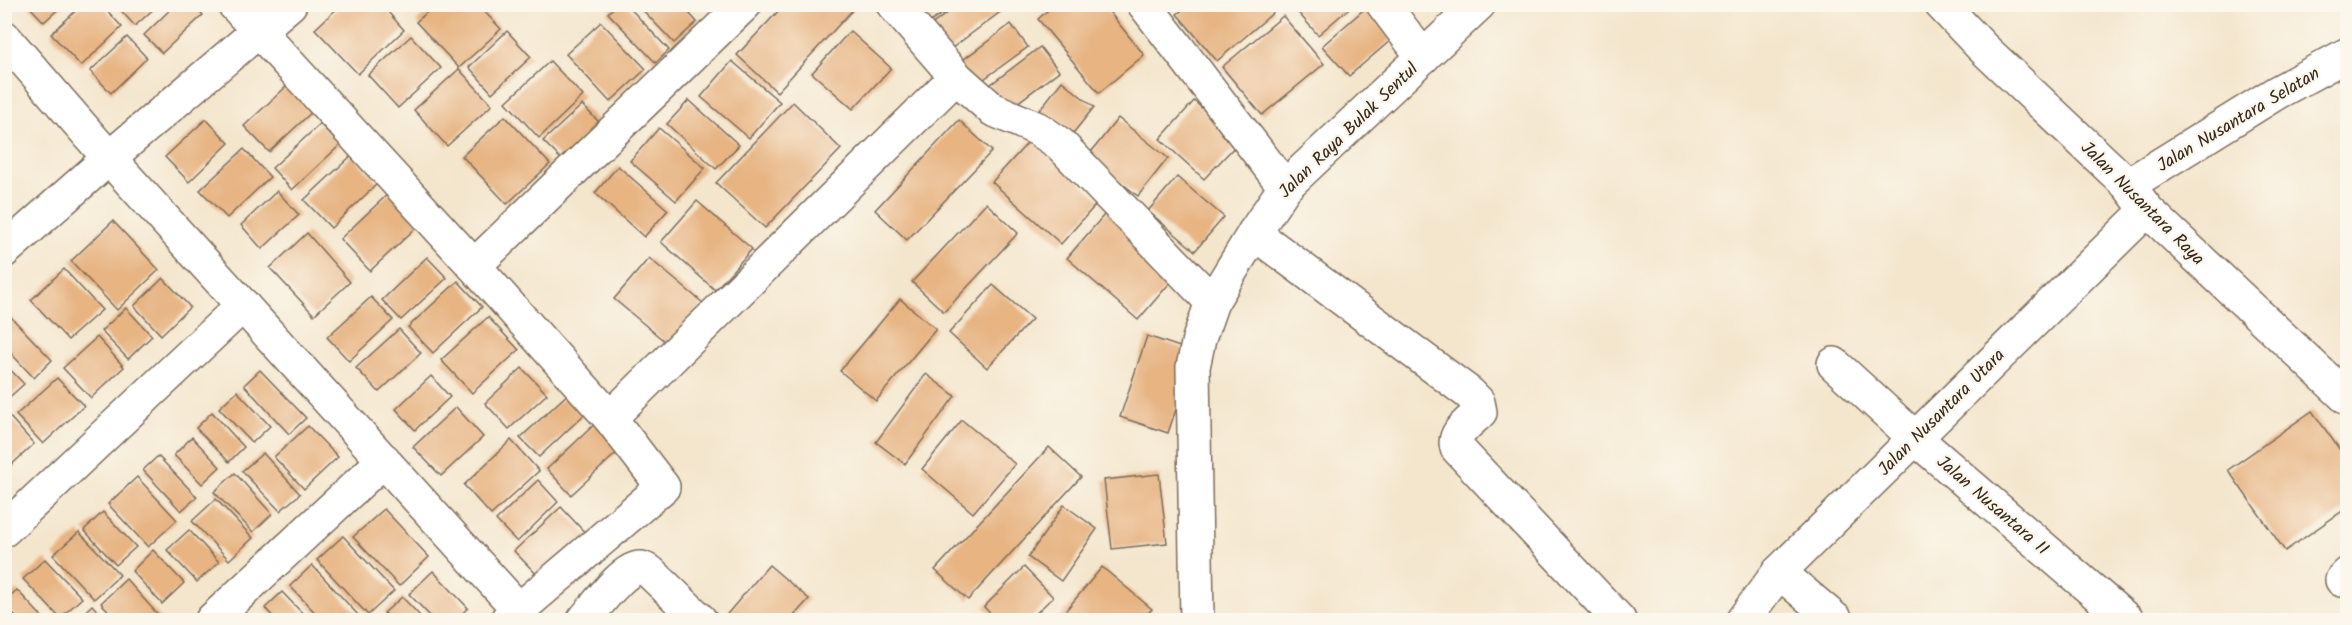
<svg xmlns="http://www.w3.org/2000/svg" width="2352" height="625" font-family="Kalam,sans-serif">
	<style>
		.building { fill: #e7b482 }
		.lines { fill: none; stroke-linecap: round; stroke-linejoin: round }
		.minor-casing { stroke: #7c6c5b; stroke-width: 36 }
		.minor { stroke: #fff; stroke-width: 33 }
		.labels { text-anchor: middle; stroke-width: 5; stroke-linejoin: round; paint-order: stroke }
		.street-label { font-size: 18px; fill: #3b2a1e; stroke: #fbf7ec }
	</style>
	<rect width="100%" height="100%" fill="#fbf7ec"/>
	<filter id="ink" filterUnits="userSpaceOnUse"><feTurbulence type="fractalNoise" baseFrequency=".0167" numOctaves="2"/><feDisplacementMap in="SourceGraphic" scale="12" xChannelSelector="R" yChannelSelector="G"/><feConvolveMatrix kernelMatrix="1 2 1 2 8 2 1 2 1" color-interpolation-filters="sRGB"/></filter>
	<filter id="wash" filterUnits="userSpaceOnUse"><feTurbulence type="fractalNoise" baseFrequency=".008" numOctaves="4" result="noise"/><feDisplacementMap in="SourceGraphic" scale="24" xChannelSelector="R" yChannelSelector="G"/><feGaussianBlur stdDeviation="1.35" result="paint"/><feColorMatrix in="noise" values="0 0 0 0 0 0 0 0 0 0 0 0 0 0 0 0 0 1.4 0 .05"/><feComposite in="paint" operator="in"/></filter>
	<g filter="url(#wash)">
		<rect width="100%" height="100%" fill="#f4e6cd"/>
		<g id="blocks">
			<!-- building -->
			<g class="building">
				<path d="M27,4H64L44,22Z"/>
				<path d="M83,4H101L122,27L81,66L51,34Z"/>
				<path d="M115,4H159L135,26Z"/>
				<path d="M176,4H193L203,15L162,53L144,35Z"/>
				<path d="M342,4H381L404,30L358,74L315,29Z"/>
				<path d="M617,4H626L669,50L656,63L608,13Z"/>
				<path d="M637,4H681L697,22L674,43Z"/>
				<path d="M785,4H858L777,92L737,55Z"/>
				<path d="M906,4H956L917,31Z"/>
				<path d="M959,4H1011L944,54L926,29Z"/>
				<path d="M1055,4H1103L1144,55L1099,93L1038,19Z"/>
				<path d="M1298,4H1354L1318,35L1294,8Z"/>
				<path d="M1370,4L1398,34L1349,76L1322,46Z"/>
				<path d="M435,5H478L501,29L459,68L416,22Z"/>
				<path d="M1189,5H1268L1274,12L1217,61L1177,14Z"/>
				<path d="M1283,16L1324,64L1262,115L1222,67Z"/>
				<path d="M601,22L646,69L610,102L566,54Z"/>
				<path d="M1011,24L1028,47L973,87L956,65Z"/>
				<path d="M507,31L531,57L492,93L469,67Z"/>
				<path d="M850,31L891,68L853,109L812,73Z"/>
				<path d="M411,36L441,68L398,108L368,75Z"/>
				<path d="M127,37L147,58L111,93L90,71Z"/>
				<path d="M1040,47L1059,71L1008,110L990,85Z"/>
				<path d="M550,61L583,96L539,138L506,102Z"/>
				<path d="M732,61L780,102L749,138L701,97Z"/>
				<path d="M459,69L492,105L447,146L414,110Z"/>
				<path d="M1062,81L1094,107L1066,142L1034,117Z"/>
				<path d="M289,84L314,110L269,152L244,126Z"/>
				<path d="M689,100L739,145L716,169L667,124Z"/>
				<path d="M1194,101L1239,142L1204,179L1160,139Z"/>
				<path d="M793,102L841,149L765,228L716,183Z"/>
				<path d="M582,105L605,128L566,164L543,141Z"/>
				<path d="M505,116L550,164L507,204L462,156Z"/>
				<path d="M1118,118L1168,158L1138,196L1088,156Z"/>
				<path d="M206,119L229,143L189,182L165,157Z"/>
				<path d="M959,120L992,151L907,240L875,210Z"/>
				<path d="M320,124L340,145L292,190L272,168Z"/>
				<path d="M659,128L705,168L676,201L630,161Z"/>
				<path d="M1032,138L1100,200L1061,244L992,182Z"/>
				<path d="M244,149L270,177L227,218L200,190Z"/>
				<path d="M352,155L378,183L331,228L304,200Z"/>
				<path d="M618,166L668,210L644,237L595,193Z"/>
				<path d="M1177,177L1224,217L1195,251L1148,211Z"/>
				<path d="M277,191L299,215L262,249L241,225Z"/>
				<path d="M390,192L420,224L370,271L340,239Z"/>
				<path d="M697,201L752,249L715,290L661,242Z"/>
				<path d="M986,203L1018,233L944,312L912,282Z"/>
				<path d="M1110,208L1181,270L1138,320L1067,258Z"/>
				<path d="M113,221L159,270L117,310L71,261Z"/>
				<path d="M307,233L350,282L314,315L270,268Z"/>
				<path d="M427,257L447,278L401,320L382,300Z"/>
				<path d="M649,258L703,303L669,345L614,299Z"/>
				<path d="M64,269L102,310L68,340L31,300Z"/>
				<path d="M163,278L190,307L161,335L134,306Z"/>
				<path d="M458,281L482,307L433,353L408,327Z"/>
				<path d="M993,285L1032,319L987,368L949,333Z"/>
				<path d="M371,297L393,320L349,361L327,337Z"/>
				<path d="M900,299L936,329L876,401L840,371Z"/>
				<path d="M126,308L152,336L128,359L101,331Z"/>
				<path d="M9,315L52,360L34,378L4,346V320Z"/>
				<path d="M488,317L519,350L472,393L441,360Z"/>
				<path d="M399,329L421,353L379,392L356,368Z"/>
				<path d="M1147,336L1195,352L1168,433L1120,417Z"/>
				<path d="M97,337L124,367L91,398L63,368Z"/>
				<path d="M4,363L24,384L4,402Z"/>
				<path d="M522,368L547,394L509,429L485,403Z"/>
				<path d="M260,370L306,418L289,434L244,385Z"/>
				<path d="M926,374L955,396L905,464L876,442Z"/>
				<path d="M431,376L450,397L415,430L396,409Z"/>
				<path d="M57,378L84,406L43,444L16,415Z"/>
				<path d="M237,391L270,426L252,443L219,408Z"/>
				<path d="M571,391L589,410L539,457L520,438Z"/>
				<path d="M456,407L483,437L441,476L413,447Z"/>
				<path d="M2312,411L2348,461V507L2285,551L2228,470Z"/>
				<path d="M212,412L244,447L229,462L196,428Z"/>
				<path d="M9,416L34,444L7,469L4,467V421Z"/>
				<path d="M962,420L1015,464L973,513L922,469Z"/>
				<path d="M597,422L622,448L571,495L547,469Z"/>
				<path d="M308,426L338,457L304,489L274,457Z"/>
				<path d="M192,437L220,467L202,484L174,455Z"/>
				<path d="M511,440L539,471L491,515L464,485Z"/>
				<path d="M1049,447L1081,477L968,600L935,570Z"/>
				<path d="M263,453L300,494L280,511L242,471Z"/>
				<path d="M158,456L197,497L181,511L143,470Z"/>
				<path d="M235,473L272,514L253,532L214,492Z"/>
				<path d="M1159,474L1167,543L1112,549L1104,480Z"/>
				<path d="M137,477L177,520L148,547L108,504Z"/>
				<path d="M538,480L558,502L517,542L496,520Z"/>
				<path d="M216,499L253,538L229,560L192,521Z"/>
				<path d="M1064,505L1097,529L1061,581L1028,557Z"/>
				<path d="M561,507L590,538L544,582L514,551Z"/>
				<path d="M384,509L429,557L399,586L353,537Z"/>
				<path d="M103,512L136,547L116,565L84,530Z"/>
				<path d="M189,530L219,562L197,582L167,550Z"/>
				<path d="M79,532L120,575L94,599L53,555Z"/>
				<path d="M343,536L394,591L368,615L317,560Z"/>
				<path d="M153,550L184,583L162,604L132,571Z"/>
				<path d="M45,559L82,598L60,618L23,579Z"/>
				<path d="M312,565L360,617L357,620H322L290,586Z"/>
				<path d="M769,565L809,599L790,620H722Z"/>
				<path d="M1024,567L1053,597L1029,620H997L984,607Z"/>
				<path d="M1102,567L1152,609L1142,620H1058Z"/>
				<path d="M433,571L468,608L455,620H434L409,594Z"/>
				<path d="M126,579L161,618L158,620H117L101,603Z"/>
				<path d="M17,590L45,620H19L4,605V601Z"/>
				<path d="M282,592L309,620H276L265,608Z"/>
				<path d="M402,597L424,620H391L384,613Z"/>
				<path d="M92,605L106,620H76Z"/>
			</g>
		</g>
	</g>
	<g filter="url(#ink)">
		<use href="#blocks" fill-opacity="0" stroke="#7c6c5b" stroke-width="1.5"/>
		<g class="lines">
			<!-- minor casing -->
			<g class="minor-casing">
				<g id="minor">
					<path d="M234,4L474,266L610,418L663,487L507,620"/>
					<path d="M893,4L956,77L992,109L1038,129L1060,144L1212,302"/>
					<path d="M1144,4L1285,187"/>
					<path d="M1383,4L1423,57"/>
					<path d="M1941,4L1982,47L2128,185L2147,210L2348,399"/>
					<path d="M4,37L109,158L519,610"/>
					<path d="M2128,185L2276,93L2348,54"/>
					<path d="M1254,233L1469,393L1478,402L1480,412C1470,422 1452,433 1457,448L1619,620"/>
					<path d="M4,251L109,158L290,4"/>
					<path d="M474,266L745,4"/>
					<path d="M1834,364L1915,438L2127,620"/>
					<path d="M610,418L956,77"/>
					<path d="M4,530L243,305"/>
					<path d="M1779,572L1836,620"/>
					<path d="M2342,580L2348,574"/>
					<path d="M212,620L384,460"/>
					<path d="M584,620C594,609 625,565 641,568C644,568 647,571 650,572L700,620"/>
					<path d="M1197,620L1193,367L1199,339L1212,302L1254,233L1285,187L1479,4"/>
					<path d="M1743,620L1779,572L2147,210"/>
				</g>
			</g>
			<!-- minor -->
			<use href="#minor" class="minor"/>
		</g>
	</g>
	<g class="labels">
		<!-- street labels -->
		<g class="street-label">
			<text transform="translate(2238 119) rotate(-31)" y="6">Jalan Nusantara Selatan</text>
			<text transform="translate(1348 130) rotate(-44)" y="6">Jalan Raya Bulak Sentul</text>
			<text transform="translate(2143 203) rotate(45)" y="6">Jalan Nusantara Raya</text>
			<text transform="translate(1941 412) rotate(-45)" y="6">Jalan Nusantara Utara</text>
			<text transform="translate(1993 505) rotate(41)" y="6">Jalan Nusantara II</text>
		</g>
	</g>
	<!-- margin -->
	<rect width="2352" height="625" fill="none" stroke="#fbf7ec" stroke-width="24"/>
</svg>
